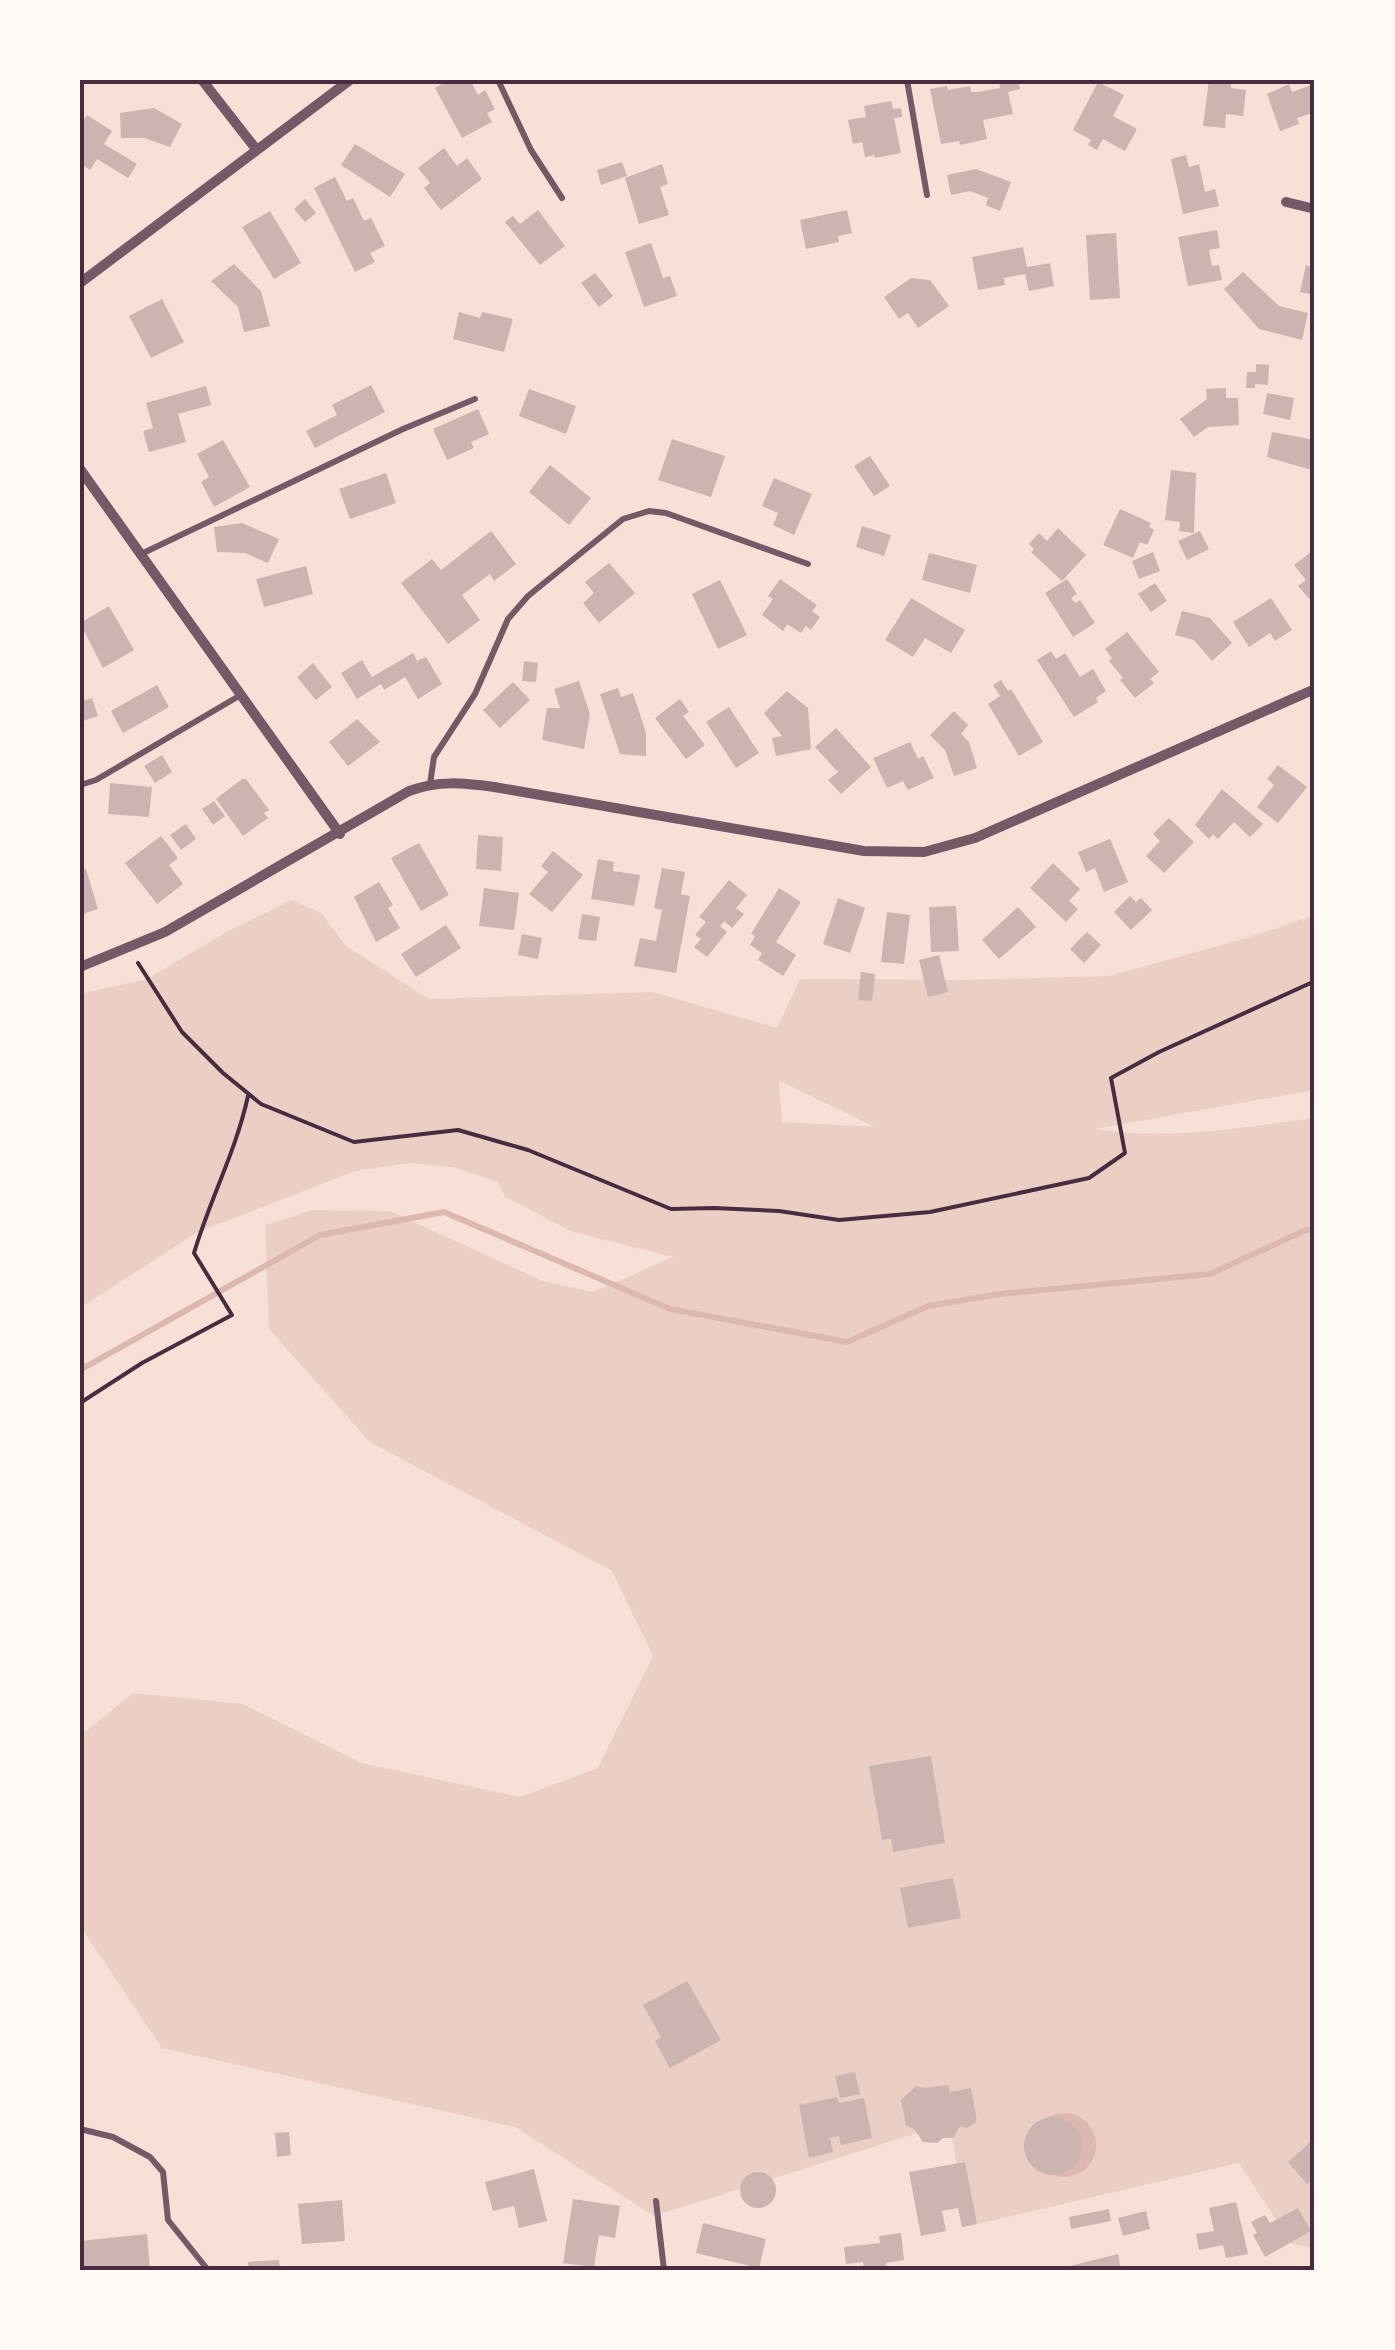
<svg xmlns="http://www.w3.org/2000/svg" width="1395" height="2350" font-family="'Varela Round',sans-serif">
	<style>
		.green { fill: #ebcfc5; fill-rule: evenodd }
		.water { fill: #dcb8b0 }
		.lines { fill: none; stroke-linecap: round; stroke-linejoin: round }
		.stream { stroke: #dcb8b0; stroke-width: 6 }
		.building { fill: #ccb4b1 }
		.path { stroke: #4a2c40; stroke-width: 4 }
		.service { stroke: #755966; stroke-width: 6 }
		.minor { stroke: #755966; stroke-width: 10 }
		.neatline { fill: none; stroke: #4a2c40; stroke-width: 4 }
	</style>
	<rect width="100%" height="100%" fill="#f7e1d7"/>
	<!-- green -->
	<path class="green" d="M292,900L321,913L346,946L429,999L653,992L777,1028L800,979L963,980L1109,976L1247,938L1315,915V1090L1095,1129C1167,1141 1243,1127 1315,1118V2248L1292,2244L1239,2163L969,2226L949,2123L654,2216L515,2127L162,2048L80,1926V1736L133,1693L243,1704L362,1763L520,1797L598,1768L653,1656L612,1571L370,1442L269,1329L265,1225L313,1210L390,1211L543,1281L593,1292L673,1257L573,1232L505,1197L498,1182L452,1167L410,1163L355,1171L196,1233L80,1308V994L147,979L230,930ZM779,1081H780L875,1127L782,1122Z"/>
	<!-- water -->
	<circle class="water" cx="1064" cy="2145" r="32"/>
	<g class="lines">
		<!-- stream -->
		<path class="stream" d="M80,1370L320,1235L444,1212L670,1309L847,1342L928,1306L1000,1294L1210,1274L1306,1230H1315"/>
	</g>
	<!-- building -->
	<g class="building">
		<path d="M450,80H470L478,95L485,90L495,109L487,113L492,122L462,138L435,88Z"/>
		<path d="M999,80H1018L1020,89L1008,92L1013,114L983,120L987,139L960,145L959,141L941,144L930,89L947,86L948,90L970,86L971,92H978L1000,88Z"/>
		<path d="M1209,80H1231V88L1246,90L1243,116L1226,114L1225,128L1203,126Z"/>
		<path d="M1098,82L1124,95L1113,116L1137,129L1125,151L1103,139L1097,150L1088,145L1091,140L1073,130Z"/>
		<path d="M1289,84L1292,92L1314,84L1315,112L1297,118L1299,124L1280,131L1267,94Z"/>
		<path d="M891,101L893,109L901,108L902,117L894,118L901,153L875,158L874,155L865,157L862,142L853,144L848,120L866,117L864,106Z"/>
		<path d="M154,108L182,124L170,147L144,138H121L120,113Z"/>
		<path d="M87,115L112,131L104,144L137,164L128,178L97,159L90,170L80,163V126Z"/>
		<path d="M355,144L405,174L390,197L341,165Z"/>
		<path d="M444,148L457,166L467,158L482,179L441,210L424,188L430,183L418,168Z"/>
		<path d="M1186,155L1189,167L1199,164L1205,192L1215,189L1219,206L1183,214L1171,159Z"/>
		<path d="M622,162L627,176L601,185L597,170Z"/>
		<path d="M662,164L668,184L660,187L669,215L639,224L625,178Z"/>
		<path d="M976,169L1011,182L1000,211L986,205L988,198L970,191L951,195L947,175Z"/>
		<path d="M335,177L347,201L353,198L364,221L371,218L385,246L370,253L375,262L355,272L314,188Z"/>
		<path d="M305,199L316,213L305,222L294,209Z"/>
		<path d="M538,210L565,246L540,265L505,222L513,216L520,224Z"/>
		<path d="M847,210L852,233L838,236L839,242L806,249L800,220Z"/>
		<path d="M270,211L301,263L274,279L242,227Z"/>
		<path d="M1217,230L1220,248L1209,250L1212,266L1219,265L1222,280L1188,286L1178,237Z"/>
		<path d="M1116,233L1120,298L1090,300L1086,235Z"/>
		<path d="M651,243L663,278L670,276L677,296L644,307L625,252Z"/>
		<path d="M1023,247L1027,267L1050,263L1054,286L1029,291L1025,274L1004,278L1005,285L978,290L972,257Z"/>
		<path d="M234,264L261,291L270,326L244,332L238,307L211,281Z"/>
		<path d="M1306,265L1315,268V295L1300,292Z"/>
		<path d="M1243,272L1279,306L1308,313L1302,340L1259,329L1224,289Z"/>
		<path d="M595,273L613,296L599,307L581,283Z"/>
		<path d="M911,278L930,280L949,306L918,328L908,313L899,319L884,297Z"/>
		<path d="M162,299L184,342L151,358L129,316Z"/>
		<path d="M459,312L480,318L482,312L513,319L504,352L453,339Z"/>
		<path d="M1256,364L1269,365L1268,385L1255,384V388H1246L1247,372H1256Z"/>
		<path d="M371,385L385,412L315,448L306,431L337,415L332,405Z"/>
		<path d="M206,386L211,405L178,414L186,442L149,452L143,431L153,428L146,403Z"/>
		<path d="M1226,388V398H1238L1239,425L1208,427L1194,437L1180,419L1207,399L1206,389Z"/>
		<path d="M529,389L576,406L566,434L519,416Z"/>
		<path d="M1267,393L1294,398L1290,420L1263,414Z"/>
		<path d="M478,409L489,434L471,442L474,448L447,460L433,429Z"/>
		<path d="M1272,432L1315,440V471L1267,457Z"/>
		<path d="M672,439L725,456L711,497L658,480Z"/>
		<path d="M223,440L250,487L214,507L201,482L209,477L197,454Z"/>
		<path d="M870,456L890,486L874,496L854,466Z"/>
		<path d="M550,465L591,498L569,525L529,492Z"/>
		<path d="M1171,470L1196,473L1194,533L1179,531L1180,522L1165,520Z"/>
		<path d="M386,473L396,503L350,519L339,489Z"/>
		<path d="M774,478L812,494L794,535L773,525L778,513L762,506Z"/>
		<path d="M1120,509L1151,523L1149,527L1154,530L1147,545L1140,542L1133,558L1103,545Z"/>
		<path d="M242,523L279,539L268,563L245,553L217,552L214,527Z"/>
		<path d="M862,526L891,535L884,556L856,547Z"/>
		<path d="M1058,528L1086,555L1062,581L1031,552L1034,549L1029,544L1039,533L1047,541Z"/>
		<path d="M491,531L516,564L494,581L490,574L462,595L480,620L448,644L401,583L432,559L441,570Z"/>
		<path d="M1200,531L1209,549L1187,560L1178,541Z"/>
		<path d="M1315,549V597L1311,601L1298,586L1306,580L1294,565Z"/>
		<path d="M1153,552L1160,571L1139,579L1132,561Z"/>
		<path d="M929,553L977,565L970,593L922,580Z"/>
		<path d="M609,563L635,593L599,623L583,603L594,593L585,582Z"/>
		<path d="M306,566L313,594L264,607L256,579Z"/>
		<path d="M780,579L817,605L812,611L820,617L811,630L806,626L801,633L787,624L783,631L762,615L773,599L768,596Z"/>
		<path d="M1067,579L1077,594L1071,598L1075,603L1080,600L1095,623L1073,637L1045,593Z"/>
		<path d="M720,580L747,635L718,649L692,594Z"/>
		<path d="M1155,583L1167,601L1151,612L1138,594Z"/>
		<path d="M911,598L965,630L951,653L925,638L913,657L885,640Z"/>
		<path d="M1271,598L1292,630L1275,641L1270,633L1249,647L1233,622Z"/>
		<path d="M109,606L134,650L103,668L80,623Z"/>
		<path d="M1182,611L1210,618L1232,643L1212,661L1194,640L1175,635Z"/>
		<path d="M1127,632L1159,672L1150,679L1154,683L1135,698L1120,680L1123,678L1109,661L1112,658L1105,649Z"/>
		<path d="M1051,651L1056,659L1065,653L1080,677L1093,669L1106,691L1096,698L1098,702L1074,717L1037,660Z"/>
		<path d="M413,653L417,661L426,657L442,684L418,699L405,677L384,690L381,684L357,699L341,673L362,660L372,677Z"/>
		<path d="M524,661L538,663L536,682L522,681Z"/>
		<path d="M313,663L332,687L316,700L297,677Z"/>
		<path d="M1001,680L1008,691L1011,689L1043,742L1019,756L988,704L1000,696L993,685Z"/>
		<path d="M579,681L590,714L584,749L542,740L547,708H560L554,689Z"/>
		<path d="M513,682L530,700L500,728L483,710Z"/>
		<path d="M157,685L169,707L123,733L111,711Z"/>
		<path d="M618,688L621,697L633,693L646,733V756L620,754L600,694Z"/>
		<path d="M787,691L808,708L811,749L776,756L772,738L782,736L764,713Z"/>
		<path d="M92,698L98,716L80,722V702Z"/>
		<path d="M680,699L689,712L683,716L705,745L686,759L655,718Z"/>
		<path d="M729,707L759,753L736,768L706,722Z"/>
		<path d="M954,711L968,725L961,734L969,742L977,768L954,776L945,750L930,735Z"/>
		<path d="M357,719L380,742L348,766L329,742Z"/>
		<path d="M836,728L871,767L841,794L828,780L838,772L815,747Z"/>
		<path d="M910,742L918,759L923,756L934,778L908,790L903,781L887,788L873,758Z"/>
		<path d="M162,755L172,772L155,783L144,766Z"/>
		<path d="M1278,765L1307,787L1278,823L1257,807L1274,785L1267,779Z"/>
		<path d="M242,779H246L269,810L264,813L268,818L243,836L216,799Z"/>
		<path d="M110,783L152,787L149,817L108,814Z"/>
		<path d="M1222,789L1263,824L1250,837L1234,822L1218,839L1213,834L1209,839L1195,825Z"/>
		<path d="M214,801L225,816L213,825L202,809Z"/>
		<path d="M1169,818L1194,842L1164,873L1146,856L1160,841L1153,834Z"/>
		<path d="M186,824L196,839L181,850L170,835Z"/>
		<path d="M478,835L503,837L501,871L476,869Z"/>
		<path d="M161,836L178,858L169,865L183,884L157,904L125,863Z"/>
		<path d="M1110,839L1128,882L1104,892L1095,868L1086,872L1078,852Z"/>
		<path d="M419,843L449,895L421,911L391,858Z"/>
		<path d="M553,851L583,875L552,912L529,894L548,872L541,866Z"/>
		<path d="M598,859L614,862L613,871L640,875L634,906L591,899Z"/>
		<path d="M1053,863L1080,889L1069,901L1078,909L1066,922L1030,888Z"/>
		<path d="M662,868L685,872L681,894L690,896L676,973L634,966L640,938L656,941L662,910L654,908Z"/>
		<path d="M86,869L98,909L80,915V871Z"/>
		<path d="M729,880L747,895L736,908L744,914L732,928L724,921L720,926L727,932L707,957L694,947L701,939L695,935L706,922L699,917Z"/>
		<path d="M379,882L393,905L388,908L400,928L376,942L354,897Z"/>
		<path d="M484,888L519,893L514,930L479,926Z"/>
		<path d="M779,888L801,902L776,942L796,955L783,976L758,960L762,953L750,945L755,936L751,934Z"/>
		<path d="M1130,896L1136,902L1141,898L1152,910L1131,930L1114,912Z"/>
		<path d="M838,898L865,908L850,953L823,944Z"/>
		<path d="M956,906L959,951L931,952L929,907Z"/>
		<path d="M1018,907L1036,927L999,959L982,940Z"/>
		<path d="M887,912L910,915L904,964L881,962Z"/>
		<path d="M582,914L600,917L596,941L578,939Z"/>
		<path d="M446,925L461,948L416,977L401,954Z"/>
		<path d="M1087,932L1101,945L1084,963L1070,949Z"/>
		<path d="M522,934L542,938L538,959L518,955Z"/>
		<path d="M939,955L948,992L928,997L919,960Z"/>
		<path d="M861,972L875,974L872,1001L858,1000Z"/>
		<path d="M931,1756L945,1843L893,1852L891,1839L882,1840L869,1766Z"/>
		<path d="M953,1878L961,1918L908,1928L900,1888Z"/>
		<path d="M687,1981L721,2040L670,2068L655,2041L661,2037L643,2005Z"/>
		<path d="M855,2072L860,2094L840,2098L835,2076Z"/>
		<path d="M948,2085L950,2092L971,2088L977,2121L967,2128L960,2126L953,2138H943L937,2143L923,2142L915,2130L906,2125L901,2100L916,2086L925,2088Z"/>
		<path d="M837,2097L839,2103L864,2098L872,2138L841,2145L839,2136L830,2138L833,2152L809,2158L799,2105Z"/>
		<circle cx="1053" cy="2146" r="29"/>
		<path d="M289,2132L291,2155L277,2157L275,2133Z"/>
		<path d="M1315,2138V2177L1307,2184L1288,2162Z"/>
		<path d="M965,2162L977,2224L962,2227L958,2208L942,2211L946,2231L921,2236L909,2172Z"/>
		<path d="M534,2169L547,2221L519,2228L514,2206L493,2211L485,2182Z"/>
		<circle cx="758" cy="2190" r="18"/>
		<path d="M573,2199L620,2206L615,2238L599,2235L594,2267L563,2263Z"/>
		<path d="M342,2200L345,2241L302,2244L298,2204Z"/>
		<path d="M1236,2202L1248,2254L1226,2258L1223,2245L1199,2250L1196,2234L1214,2231L1209,2208Z"/>
		<path d="M1298,2208L1311,2231L1265,2257L1253,2235L1257,2233L1251,2222L1265,2215L1270,2223Z"/>
		<path d="M1109,2209L1111,2221L1071,2229L1069,2217Z"/>
		<path d="M1146,2211L1150,2229L1123,2236L1118,2218Z"/>
		<path d="M703,2223L766,2239L759,2268L696,2253Z"/>
		<path d="M901,2233L904,2260L886,2263V2270H864L863,2262L846,2264L844,2247L880,2243L879,2236Z"/>
		<path d="M147,2234L150,2270H80V2241Z"/>
		<path d="M1118,2254L1121,2270H1071L1070,2266Z"/>
		<path d="M279,2260L280,2270H249L248,2262Z"/>
	</g>
	<g class="lines">
		<!-- path -->
		<g class="path">
			<path d="M138,963L182,1032L223,1073L261,1104L354,1142L458,1130L528,1150L671,1209L714,1208L779,1211L839,1220L930,1212L1089,1178L1125,1153L1111,1078L1159,1052L1315,981"/>
			<path d="M80,1403L142,1363L232,1315L194,1253C210,1199 236,1151 248,1096"/>
		</g>
		<!-- service -->
		<g class="service">
			<path d="M498,80L531,150L562,198"/>
			<path d="M907,80L927,195"/>
			<path d="M139,555L403,429L475,399"/>
			<path d="M430,784L434,757L475,694L508,619L528,596L623,519L649,511L666,513L808,564"/>
			<path d="M80,785L96,780L239,696"/>
			<path d="M80,2129L113,2137L150,2157L163,2172L168,2220L208,2270"/>
			<path d="M656,2201L664,2270"/>
		</g>
		<!-- minor -->
		<g class="minor">
			<path d="M202,80L256,149"/>
			<path d="M1286,202L1315,209"/>
			<path d="M80,283L350,80"/>
			<path d="M80,469L340,834"/>
			<path d="M80,967L165,932L409,791C439,780 463,783 494,787L864,851L924,852L975,838L1315,689"/>
		</g>
	</g>
	<!-- border -->
	<rect width="1395" height="2350" fill="none" stroke="#fffaf5" stroke-width="165"/>
	<rect x="82" y="82" width="1230" height="2186" class="neatline"/>
</svg>
